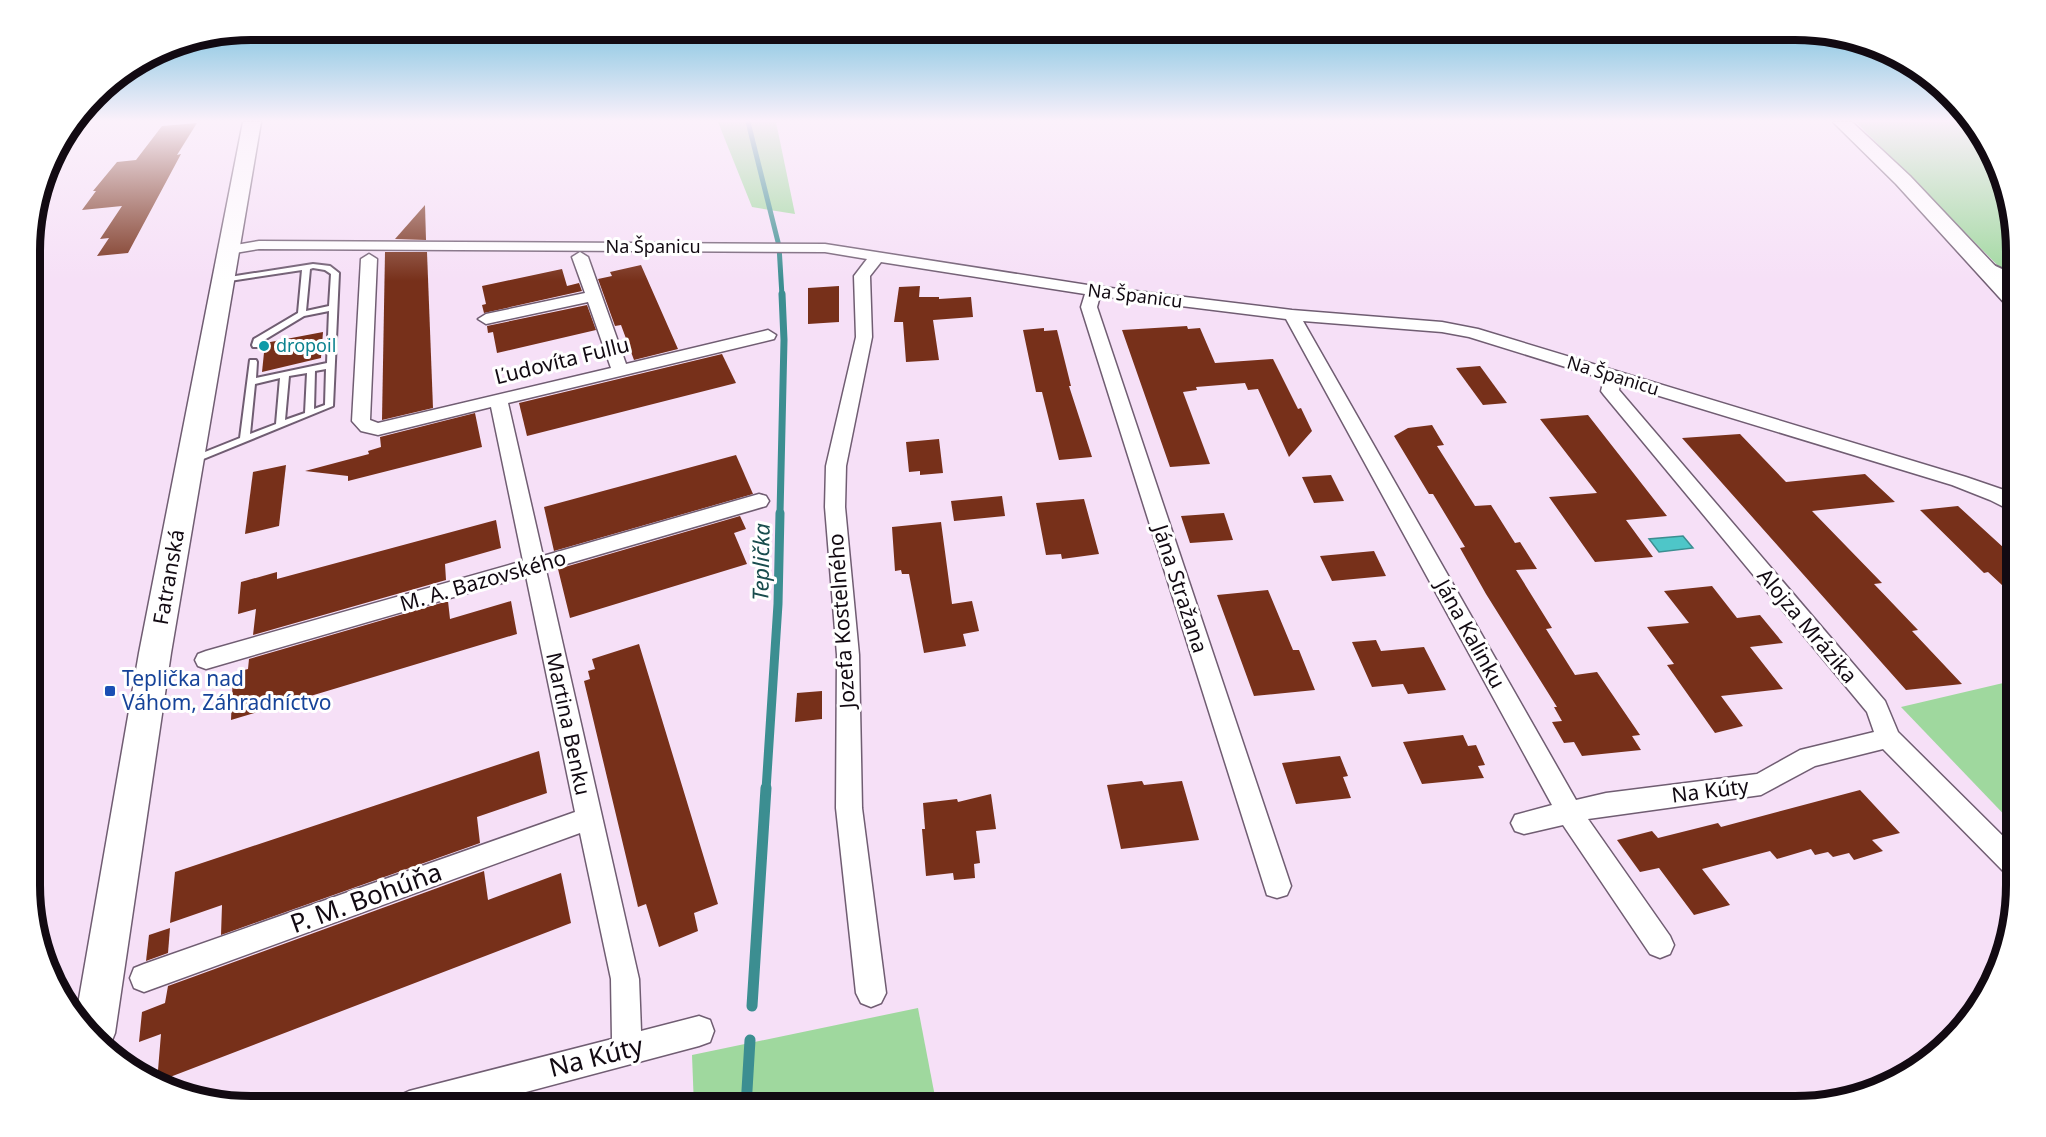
<svg xmlns="http://www.w3.org/2000/svg" width="2046" height="1137" font-family="'Noto Sans',sans-serif">
	<style>
		.green { fill: #9fd89e }
		.water { fill: #4ec6c8; stroke: #3c8e91; stroke-width: 1.5 }
		.lines { fill: none; stroke-linecap: round; stroke-linejoin: round }
		.stream-far3 { stroke: #3c8e91; stroke-width: 5 }
		.stream-far2 { stroke: #3c8e91; stroke-width: 7 }
		.stream-far1 { stroke: #3c8e91; stroke-width: 9 }
		.stream { stroke: #3c8e91; stroke-width: 11 }
		.building { fill: #77301a }
		.lane-casing { stroke: #705d72; stroke-width: 4 }
		.street-casing { stroke: #705d72; stroke-width: 3 }
		.secondary-casing { stroke: #705d72; stroke-width: 3 }
		.lane { fill: #fff; fill-rule: evenodd }
		.street { fill: #fff; fill-rule: evenodd }
		.secondary { fill: #fff; fill-rule: evenodd }
		.culture-dot { fill: #0f9aa8; stroke: #fff; stroke-width: 2 }
		.transit-dot { fill: #1a4fb4; stroke: #fff; stroke-width: 2 }
		.labels { text-anchor: middle; stroke-width: 6; stroke-linejoin: round; paint-order: stroke }
		.far-street-label { font-size: 18px; fill: #120a12; stroke: #fff }
		.far-culture-label { font-size: 18px; fill: #0d838f; stroke: #fff; text-anchor: start }
		.street-label { font-size: 21px; fill: #120a12; stroke: #fff }
		.transit-label { font-size: 21px; fill: #164399; stroke: #fff; text-anchor: start }
		.water-label { font-size: 22px; font-style: italic; fill: #184c4d; stroke: #fff }
		.near-street-label { font-size: 26px; fill: #120a12; stroke: #fff }
		.rim { fill: none; stroke: #120a12; stroke-width: 8 }
	</style>
	<rect width="100%" height="100%" fill="#f6e0f7"/>
	<!-- green -->
	<g class="green">
		<path d="M718,122H776L795,214L752,207Z"/>
		<path d="M1856,122H1971L1979,129L2015,237V283Z"/>
		<path d="M2016,680V827L1901,707Z"/>
		<path d="M918,1008L937,1107H694L692,1055Z"/>
	</g>
	<!-- water -->
	<path class="water" d="M1683,536L1693,548L1659,552L1649,539Z"/>
	<g class="lines">
		<!-- stream-far3 -->
		<path class="stream-far3" d="M748,122L779,246L782,296"/>
		<!-- stream-far2 -->
		<path class="stream-far2" d="M780,514L784,340L782,294"/>
		<!-- stream-far1 -->
		<path class="stream-far1" d="M766,790L778,604L780,513"/>
		<!-- stream -->
		<g class="stream">
			<path d="M752,1006L766,788"/>
			<path d="M746,1107L750,1040"/>
		</g>
	</g>
	<!-- building -->
	<g class="building">
		<path d="M197,123L177,155L181,154L128,253L97,256L109,238L100,239L122,206L82,210L96,191H93L117,162L136,160L162,126Z"/>
		<path d="M425,205L426,240L395,239Z"/>
		<path d="M385,252H427L433,408L382,420Z"/>
		<path d="M641,265L678,349L634,360L621,325L615,326L598,279L612,276L610,272Z"/>
		<path d="M562,269L567,286L579,283L582,291L484,313L482,305L486,304L482,286Z"/>
		<path d="M839,286V322L808,324V288Z"/>
		<path d="M920,286L919,297H939V299L971,297L973,317L933,320L939,360L906,362L903,322H894L899,287Z"/>
		<path d="M587,305L596,330L497,353L493,332L488,333L487,326Z"/>
		<path d="M1187,326L1188,329L1200,328L1215,363L1273,359L1298,409L1301,408L1312,431L1289,457L1258,389L1248,390L1245,383L1196,387L1197,390L1183,392L1210,464L1170,467L1122,330Z"/>
		<path d="M1044,328V331L1057,330L1071,386H1069L1092,457L1059,460L1042,392H1036L1023,330Z"/>
		<path d="M323,332L321,358L262,372L265,343Z"/>
		<path d="M722,354L736,383L527,436L519,403Z"/>
		<path d="M1480,366L1507,403L1483,405L1456,368Z"/>
		<path d="M475,413L482,447L348,481V476L305,471L369,454L368,451L381,447L380,437Z"/>
		<path d="M1588,415L1667,516L1626,520L1653,557L1595,562L1549,497L1597,493L1540,419Z"/>
		<path d="M1432,425L1444,445L1437,446L1475,506L1491,505L1515,543L1520,542L1537,569L1516,570L1552,628L1546,629L1575,675L1597,672L1640,735L1632,736L1641,750L1582,756L1574,742L1564,743L1552,722L1562,721L1554,707H1557L1486,594L1460,548L1465,547L1433,494H1429L1394,436L1408,428Z"/>
		<path d="M1740,434L1786,482L1865,474L1895,502L1812,511L1882,583L1874,584L1918,630L1912,631L1962,684L1906,690L1682,438Z"/>
		<path d="M939,439L943,473L920,475V471L909,472L906,442Z"/>
		<path d="M736,455L753,494L554,551L544,507Z"/>
		<path d="M286,465L279,526L245,534L253,472Z"/>
		<path d="M1331,475L1344,501L1314,503L1302,477Z"/>
		<path d="M1002,496L1005,516L954,521L951,501Z"/>
		<path d="M1084,499L1099,554L1062,559L1061,554L1046,555L1036,503Z"/>
		<path d="M1958,506L2016,559V598L1988,572L1984,573L1920,510Z"/>
		<path d="M1224,513L1233,540L1190,543L1181,516Z"/>
		<path d="M740,516L746,529L734,533L747,564L570,618L558,569Z"/>
		<path d="M496,520L501,548L445,564L446,580L253,635L256,609L238,614L241,582L277,572V579Z"/>
		<path d="M941,522L952,604L972,601L979,631L963,634L966,646L924,653L909,574H902L901,570L895,571L892,527Z"/>
		<path d="M1374,551L1386,576L1332,581L1320,556Z"/>
		<path d="M1712,586L1737,618L1760,615L1783,643L1750,647L1783,689L1721,696L1743,726L1715,733L1667,665L1674,664L1647,627L1689,623L1664,591Z"/>
		<path d="M1268,590L1293,650H1299L1315,690L1254,696L1217,595Z"/>
		<path d="M448,601L450,619L511,601L517,634L231,720L233,673L248,669L249,659Z"/>
		<path d="M1376,640L1381,651L1424,647L1446,690L1408,694L1403,684L1372,687L1352,642Z"/>
		<path d="M639,644L718,904L694,913L698,931L659,947L646,904L638,907L584,681L590,679L588,671L595,669L592,659Z"/>
		<path d="M822,691V719L795,722L797,693Z"/>
		<path d="M1463,735L1468,746L1476,745L1485,765L1478,766L1484,778L1422,784L1403,742Z"/>
		<path d="M539,751L547,793L477,817L480,843L221,935L222,905L170,923L175,872Z"/>
		<path d="M1340,756L1348,776L1343,777L1351,798L1296,804L1282,763Z"/>
		<path d="M1142,781L1144,785L1182,781L1199,840L1121,849L1107,785Z"/>
		<path d="M1860,790L1900,833L1872,840L1883,851L1854,860L1849,853L1833,857L1828,852L1815,855L1811,849L1777,859L1770,851L1702,869L1730,905L1694,915L1659,868L1640,872L1617,840L1652,831L1658,838L1718,823L1721,827Z"/>
		<path d="M991,794L996,829L976,831L980,863L974,864L975,878L954,880L953,873L926,876L922,829H925L923,803L957,799L958,802Z"/>
		<path d="M484,871L488,900L561,873L571,923L157,1082L161,1034L139,1042L142,1012L165,1003L168,986Z"/>
		<path d="M170,928L168,953L146,961L149,935Z"/>
	</g>
	<g class="lines">
		<!-- lane casing -->
		<g class="lane-casing">
			<g id="lane">
				<path d="M313,264L330,266L339,273L333,406L196,462H190L188,460L190,458L240,438L250,360H256L257,362L256,378L327,363L329,311L304,316L261,342L259,347H253L252,345L254,339L298,313L302,270L223,282L219,280L223,278ZM313,268L325,270L331,274L329,306L306,311L310,269ZM326,369L325,405L314,409L315,371ZM307,373L305,413L285,420L289,376ZM280,378L276,424L250,434L255,384Z"/>
				<path d="M1985,264H1991L2015,275L2016,280L1985,268Z"/>
			</g>
		</g>
		<!-- street casing -->
		<g class="street-casing">
			<g id="street">
				<path d="M259,241L825,244L1094,286L1292,310L1442,322L1478,329L1966,477L2004,490L2016,498V513L1990,500L1952,485L1620,384L1619,390L1885,701L1898,732L2016,849V879L2007,875L1883,749L1815,766L1761,795L1588,819L1670,936L1674,945L1670,954L1660,958L1650,954L1563,825L1524,834L1515,831L1511,823L1515,815L1552,805L1286,319L1100,296L1097,307L1291,886L1287,895L1277,898L1267,895L1081,307L1085,294L881,262L870,276L872,337L846,466L845,507L859,655L862,808L886,993L881,1003L871,1007L861,1003L856,993L836,808L837,655L825,507L826,466L856,337L854,276L867,259L825,252L259,249L229,254L222,250L224,247ZM1303,321L1442,332L1469,337L1604,379L1601,391L1604,395L1867,712L1874,732L1800,750L1757,774L1606,793L1576,800Z"/>
				<path d="M580,252L588,257L626,364L768,330L776,335L774,339L508,403L543,556L759,494L766,496L769,501L766,506L546,570L639,979L641,1031L699,1016L710,1020L714,1031L710,1042L699,1046L507,1097L506,1107H393L398,1096L409,1091L612,1039L611,979L580,833L144,992L134,988L130,978L134,968L144,964L575,812L526,576L206,669L198,666L195,660L198,654L206,651L523,561L491,407L378,435L361,431L352,421L361,259L369,254L377,259L370,420L378,423L611,368L588,302L486,324L478,319L486,314L585,293L572,257Z"/>
			</g>
		</g>
		<!-- secondary casing -->
		<g class="secondary-casing">
			<g id="secondary">
				<path d="M243,122H261L171,653L115,1033L109,1048L76,1016L139,653Z"/>
				<path d="M1833,122H1852L1910,176L2016,288V309L2008,307L1896,184Z"/>
			</g>
		</g>
		<!-- lane -->
		<use href="#lane" class="lane"/>
		<!-- street -->
		<use href="#street" class="street"/>
		<!-- secondary -->
		<use href="#secondary" class="secondary"/>
	</g>
	<!-- sky -->
	<linearGradient id="sky" x2="0" y2="1"><stop stop-color="#6abbdb"/><stop offset="0.43" stop-color="#fbf1fb"/><stop offset="1" stop-color="#fbf1fb" stop-opacity="0"/></linearGradient>
	<rect width="2046" height="281" fill="url(#sky)"/>
	<!-- markers -->
	<circle class="culture-dot" cx="264" cy="346" r="6"/>
	<rect class="transit-dot" x="104" y="685" width="12" height="12" rx="3"/>
	<g class="labels">
		<!-- far-street labels -->
		<g class="far-street-label">
			<text x="653" y="253">Na Španicu</text>
			<text transform="translate(1135 296) rotate(7)" y="6">Na Španicu</text>
			<text transform="translate(1613 376) rotate(17)" y="6">Na Španicu</text>
		</g>
		<!-- far-culture labels -->
		<g class="far-culture-label">
			<text x="276" y="352">dropoil</text>
		</g>
		<!-- street labels -->
		<g class="street-label">
			<text transform="translate(562 361) rotate(-14)" y="7">Ľudovíta Fullu</text>
			<text transform="translate(169 577) rotate(-80)" y="7">Fatranská</text>
			<text transform="translate(483 581) rotate(-16)" y="7">M. A. Bazovského</text>
			<text transform="translate(1180 589) rotate(72)" y="7">Jána Stražana</text>
			<text transform="translate(842 621) rotate(-94)" y="7">Jozefa Kostelného</text>
			<text transform="translate(1807 626) rotate(50)" y="7">Alojza Mrázika</text>
			<text transform="translate(1470 634) rotate(61)" y="7">Jána Kalinku</text>
			<text transform="translate(568 724) rotate(78)" y="7">Martina Benku</text>
			<text transform="translate(1710 791) rotate(-7)" y="7">Na Kúty</text>
		</g>
		<!-- transit labels -->
		<g class="transit-label">
			<text x="122" y="686">Teplička nad<tspan x="122" dy="24">Váhom, Záhradníctvo</tspan></text>
		</g>
		<!-- water labels -->
		<g class="water-label">
			<text transform="translate(761 562) rotate(-89)" y="8">Teplička</text>
		</g>
		<!-- near-street labels -->
		<g class="near-street-label">
			<text transform="translate(366 898) rotate(-20)" y="9">P. M. Bohúňa</text>
			<text transform="translate(596 1057) rotate(-14)" y="9">Na Kúty</text>
		</g>
	</g>
	<!-- crop -->
	<path d="M0 0H2046V1137H0ZM251 40H1795A211 211 0 0 1 2006 251V885A211 211 0 0 1 1795 1096H251A211 211 0 0 1 40 885V251A211 211 0 0 1 251 40Z" fill="#fff" fill-rule="evenodd"/>
	<path class="rim" d="M251 40H1795A211 211 0 0 1 2006 251V885A211 211 0 0 1 1795 1096H251A211 211 0 0 1 40 885V251A211 211 0 0 1 251 40Z"/>
</svg>
